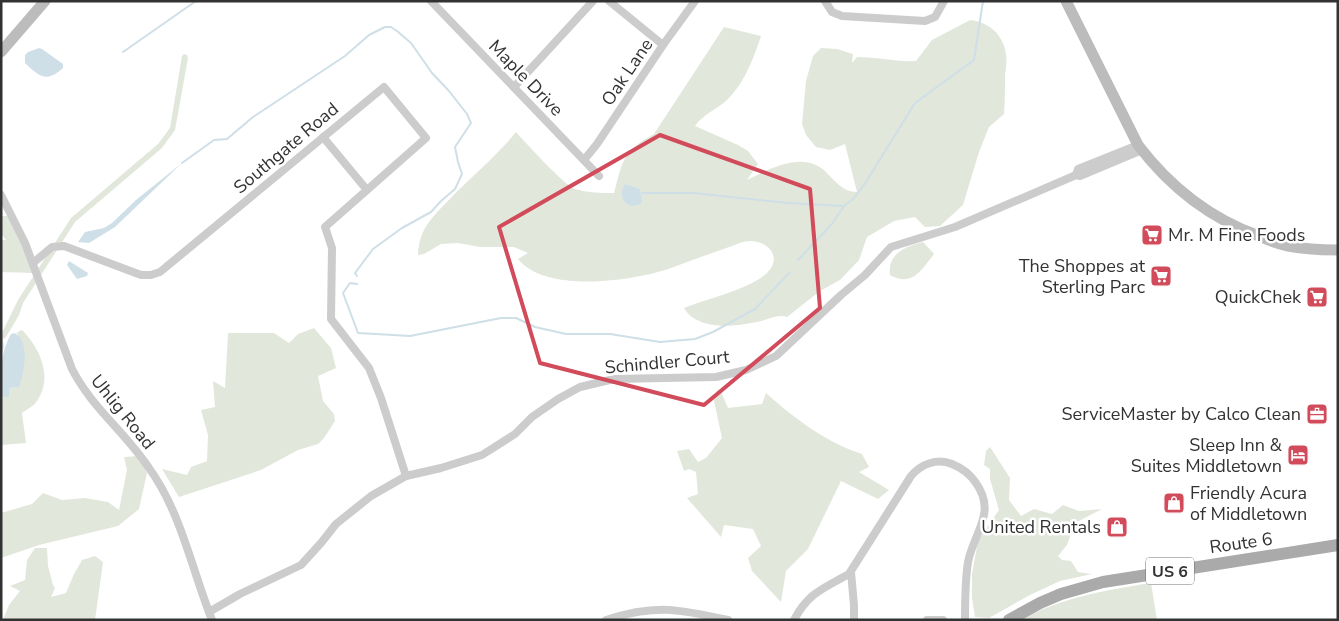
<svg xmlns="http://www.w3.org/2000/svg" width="1339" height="621" font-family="'Nunito Sans',sans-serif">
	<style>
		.green { fill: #e2e7dc }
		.water { fill: #cedfe7 }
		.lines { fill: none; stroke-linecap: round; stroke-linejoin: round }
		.stream { stroke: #cedfe7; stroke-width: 2 }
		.street { stroke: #ccc; stroke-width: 8 }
		.secondary { stroke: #bcbcbc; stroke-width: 11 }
		.primary { stroke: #aaa; stroke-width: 12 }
		.marked { fill: none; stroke: #d14b5b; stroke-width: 4; stroke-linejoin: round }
		.labels { text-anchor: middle; stroke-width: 5; stroke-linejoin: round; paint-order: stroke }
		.shield { fill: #fff; stroke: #707070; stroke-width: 1 }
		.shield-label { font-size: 16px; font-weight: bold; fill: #323232 }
		.street-label { font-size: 18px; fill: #323232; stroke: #fff }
		.poi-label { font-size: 18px; fill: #323232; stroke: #fff; text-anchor: end }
	</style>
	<rect width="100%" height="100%" fill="#fff"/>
	<!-- green -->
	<g class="green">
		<path d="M970,20C989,22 1004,35 1006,55C1007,61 1006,68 1005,75C1005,88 1005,101 1004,114L989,127L979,152L963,205L940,226L925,227L915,217L894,221L867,237L859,260L840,280L820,291L787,317C779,314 769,319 761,321C740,326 710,330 692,317C689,315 686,311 684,308C707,299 750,289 767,273C783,257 768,241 750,241C744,241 737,244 732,246C711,253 691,261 671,268C634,281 546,294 518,259L528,253L514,247H480L458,243L441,244L424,254L418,255C418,246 420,238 424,230C430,219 438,211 446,203C469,178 495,158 516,132C526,143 564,185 575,189C588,193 601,193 614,193C623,160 622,152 654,134L724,27L761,36C754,57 745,82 728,99C718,109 703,114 695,126L738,145L748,151L758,164L747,180C770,169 803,150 826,172C835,181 843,192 857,192L845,144L830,150L816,147L806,135L802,124L806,81L813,56L821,48L837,49L853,54L852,63L857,57C877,57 896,62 916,61L932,40Z"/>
		<path d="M184,54L187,55L188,58L175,130L162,148L75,222L23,303L19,315L6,337L3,339L4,347L1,357V335L18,300L71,218L158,144L170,128L182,56Z"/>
		<path d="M1,216H14L34,273L1,272V240H6L1,234Z"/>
		<path d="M923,242L934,254C921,271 912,287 890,275C887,254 906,246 923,242Z"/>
		<path d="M314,328L331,348L336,368L318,376L323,401L334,414L335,421L324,438L318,444L298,450L261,470L179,497L162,469L187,475L191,467L207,461L208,435L201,410L215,407L213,381L225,388L228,333H274L289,343L298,334Z"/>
		<path d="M22,330C39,347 54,377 37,401C34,406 27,409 22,413L26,443L1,445V394L8,393L9,389L13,387L18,334L16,333Z"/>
		<path d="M721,392L728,408L762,404L766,393C794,418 825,442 862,454L869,467L859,472L889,490L878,499L841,481L808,549L786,571L781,602L752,571L748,558L761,546L753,529L724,525L721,537L687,498L698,494L696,472L689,469L684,471L677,451L689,449L698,462L706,458L722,438L713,396Z"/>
		<path d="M990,447L1010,478L1009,500L1021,516L1034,509L1052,514L1063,505L1079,511L1102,509L1075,523L1067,545L1058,556L1062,560L1071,561L1078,572L1092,574L1060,581L1030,595L989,618L975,617L972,598V574L978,541L999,510L990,479V469L984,465L986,451Z"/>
		<path d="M139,456L147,473L139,509L118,526L39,545L1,558V513L32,504L43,493L62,500L85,498L108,502L119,510L127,470L124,457Z"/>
		<path d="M35,548H47L48,566L53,585L55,588L51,597L66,593L74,574L82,560L95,556L103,562L95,620H3L9,605L20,591L10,586L25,580L27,560Z"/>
		<path d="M1151,583L1157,620H1020C1061,598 1105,590 1151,583Z"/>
	</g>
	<!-- water -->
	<g class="water">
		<path d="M39,48L42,49L63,64V68C46,83 40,77 25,63V55L28,52Z"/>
		<path d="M182,163L115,227L89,243L78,242L85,232L104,228L112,223L136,200Z"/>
		<path d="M625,184L640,189L642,202C634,210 621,205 622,192C622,189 624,186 625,184Z"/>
		<path d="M69,261L88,273L87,276L77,279L67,265Z"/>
		<path d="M14,333C31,340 24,374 19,387H13L9,389V397H5L1,394C1,372 0,353 11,334Z"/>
	</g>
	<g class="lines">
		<!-- stream -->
		<g class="stream">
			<path d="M123,52L196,1"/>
			<path d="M182,163L214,140L227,139L253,117L345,56L369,35L385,27H391L397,31L411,43L432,73L449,91L467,114L471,123L455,147L458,162L462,174L455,189L441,201L431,212L402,228L373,249L355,273L357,276"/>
			<path d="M642,193H693L788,203L844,206"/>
			<path d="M798,260L832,224L844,206L853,199L864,185L915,103L974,60L983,1"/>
			<path d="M357,284L350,283L343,293L358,333L410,336L501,318H516L535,327L566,334H610L660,342L695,339L713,332L755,309L790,272"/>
		</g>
		<!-- street -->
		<g class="street">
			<path d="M431,1L599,176"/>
			<path d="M609,1L663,45"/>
			<path d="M825,1L832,12L842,16L925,21L935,17L944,1"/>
			<path d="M514,87L593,1"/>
			<path d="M323,137L367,190"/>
			<path d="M584,160L597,144L663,45L695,1"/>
			<path d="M1076,175L1078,169L1138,145"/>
			<path d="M1,195L25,243L72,369C92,408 125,432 149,468C181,512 192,570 212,620"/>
			<path d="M33,263L52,247L64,246L141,275H151L160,272L384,87L426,138L325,227L332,248L331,319L369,368L381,398L406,476"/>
			<path d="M851,572L854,605V620"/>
			<path d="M209,612L240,594L301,565L321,543L336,524L371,496L406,476L441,468L482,455L515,434L532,417L558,399L580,387L614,379L716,377L746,370L776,356L841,295L865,275L891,247L955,227L1076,175L1080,176L1142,150"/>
			<path d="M606,620C655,604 679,609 728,620"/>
			<path d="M794,620C808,593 824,588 849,574L911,476C921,464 937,458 952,464C962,468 970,474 976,483C997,513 974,532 968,562C965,581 965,601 965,620"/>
			<path d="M927,620H943"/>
		</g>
		<!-- secondary -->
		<g class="secondary">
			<path d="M1066,1L1138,145C1170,187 1209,218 1259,236C1268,240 1278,244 1288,246C1304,249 1321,250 1338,250"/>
			<path d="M1,52L45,1"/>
		</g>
		<!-- primary -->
		<path class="primary" d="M1009,620L1040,603L1061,594L1103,582L1338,545"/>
	</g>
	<!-- marked area -->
	<path class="marked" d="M660,135L810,189L820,308L704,405L540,363L499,227Z"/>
	<!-- icons -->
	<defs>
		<g id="supermarket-square" transform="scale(1.125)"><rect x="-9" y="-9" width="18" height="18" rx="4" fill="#d14b5b" stroke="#fff"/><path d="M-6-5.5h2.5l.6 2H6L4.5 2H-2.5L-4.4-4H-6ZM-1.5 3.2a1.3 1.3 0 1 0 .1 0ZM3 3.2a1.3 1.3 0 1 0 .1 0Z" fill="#fff"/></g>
		<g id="office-square" transform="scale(1.125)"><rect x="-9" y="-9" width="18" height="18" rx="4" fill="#d14b5b" stroke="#fff"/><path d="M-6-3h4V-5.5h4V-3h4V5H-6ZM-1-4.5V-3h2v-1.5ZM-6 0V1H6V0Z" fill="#fff"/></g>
		<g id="hotel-square" transform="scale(1.125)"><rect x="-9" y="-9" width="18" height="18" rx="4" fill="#d14b5b" stroke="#fff"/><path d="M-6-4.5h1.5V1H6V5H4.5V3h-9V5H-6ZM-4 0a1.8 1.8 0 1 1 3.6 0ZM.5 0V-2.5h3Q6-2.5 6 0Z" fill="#fff"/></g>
		<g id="shop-square" transform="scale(1.125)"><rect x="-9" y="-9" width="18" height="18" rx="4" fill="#d14b5b" stroke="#fff"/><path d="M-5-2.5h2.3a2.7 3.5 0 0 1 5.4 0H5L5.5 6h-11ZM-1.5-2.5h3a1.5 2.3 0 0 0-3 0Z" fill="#fff"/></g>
	</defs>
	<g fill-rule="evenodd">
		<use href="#supermarket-square" x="1152" y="235"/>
		<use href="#supermarket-square" x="1161" y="276"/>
		<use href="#supermarket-square" x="1317" y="297"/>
		<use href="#office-square" x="1317" y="414"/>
		<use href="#hotel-square" x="1298" y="455"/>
		<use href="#shop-square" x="1174" y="503"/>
		<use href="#shop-square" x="1117" y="527"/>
	</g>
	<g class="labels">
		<!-- shield labels -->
		<rect class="shield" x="1146" y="557.5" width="48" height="27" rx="4"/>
		<g class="shield-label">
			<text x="1170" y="577">US 6</text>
		</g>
		<!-- street labels -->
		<g class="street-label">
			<text transform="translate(627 72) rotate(-56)" y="6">Oak Lane</text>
			<text transform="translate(526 78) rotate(46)" y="6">Maple Drive</text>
			<text transform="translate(286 148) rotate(-40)" y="6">Southgate Road</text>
			<text transform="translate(667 362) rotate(-5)" y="6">Schindler Court</text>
			<text transform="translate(123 412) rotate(51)" y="6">Uhlig Road</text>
			<text transform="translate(1241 543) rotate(-8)" y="6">Route 6</text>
		</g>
		<!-- poi labels -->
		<g class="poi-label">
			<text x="1168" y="241" text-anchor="start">Mr. M Fine Foods</text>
			<text x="1145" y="272">The Shoppes at<tspan x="1145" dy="21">Sterling Parc</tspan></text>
			<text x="1301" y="303">QuickChek</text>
			<text x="1301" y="420">ServiceMaster by Calco Clean</text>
			<text x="1282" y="451">Sleep Inn &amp;<tspan x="1282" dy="21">Suites Middletown</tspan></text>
			<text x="1190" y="499" text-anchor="start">Friendly Acura<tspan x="1190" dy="21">of Middletown</tspan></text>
			<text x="1101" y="533">United Rentals</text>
		</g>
	</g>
	<!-- border -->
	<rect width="1339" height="621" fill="none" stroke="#323232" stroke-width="5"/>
</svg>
